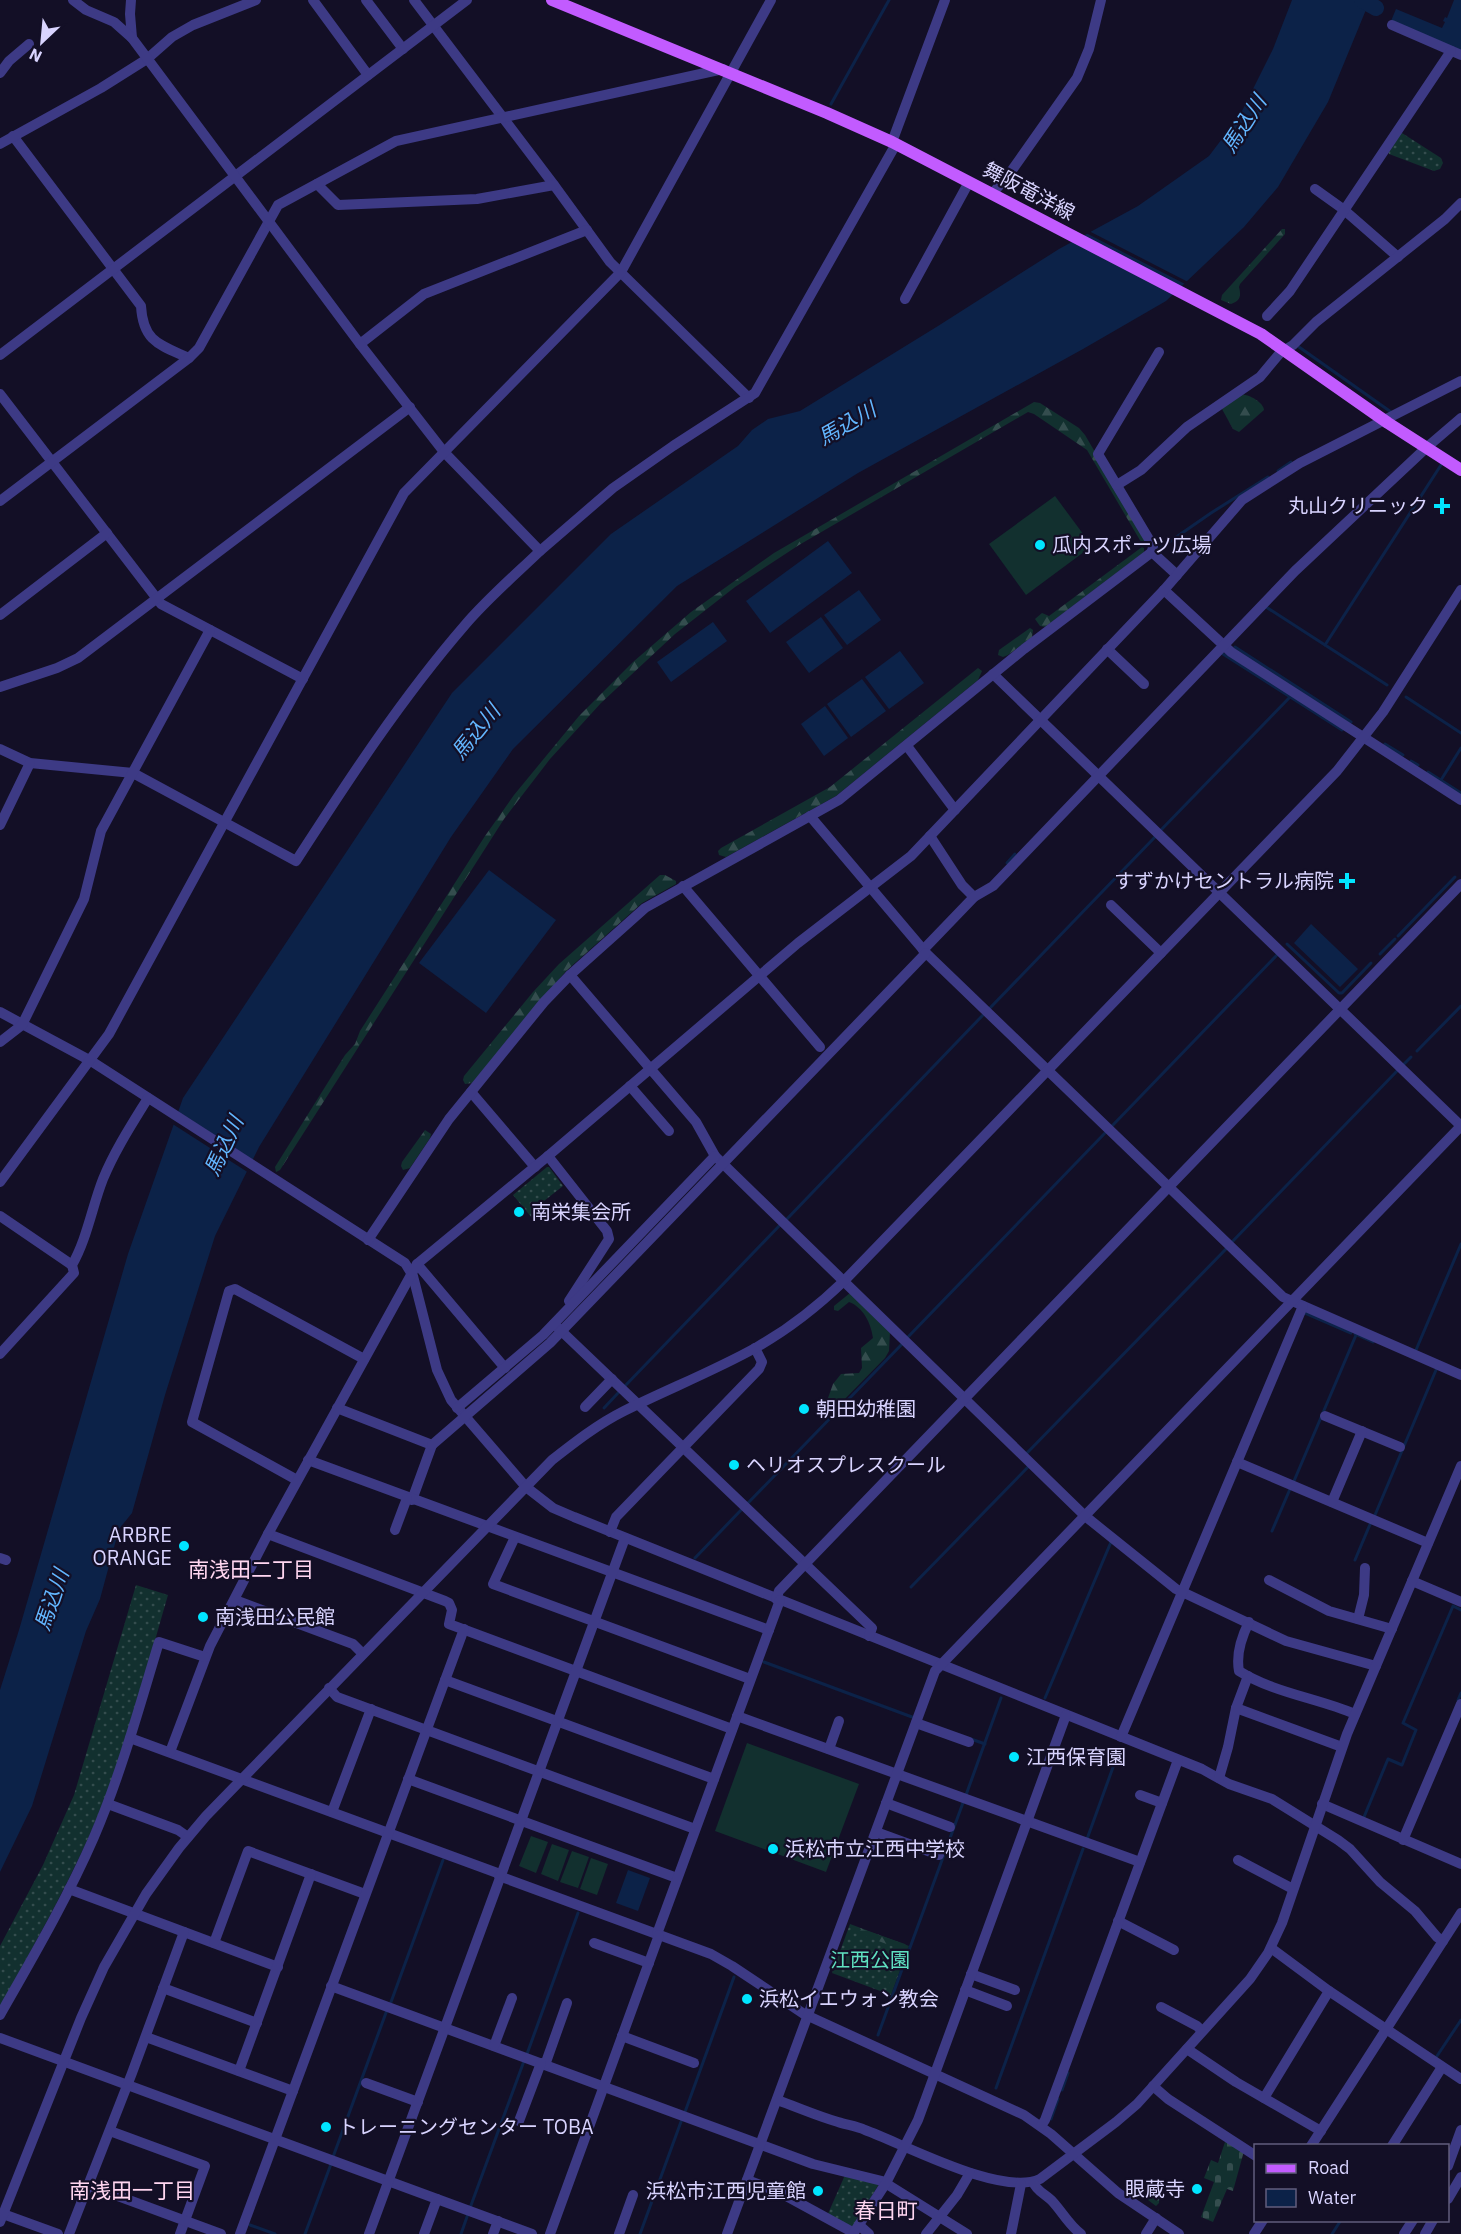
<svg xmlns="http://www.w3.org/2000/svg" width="1461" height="2234" font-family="'IBM Plex Sans','Noto Sans JP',sans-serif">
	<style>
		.grass { fill: url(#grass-dots) }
		.forest { fill: url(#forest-firs) }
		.cemetery { fill: url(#cemetery-stones) }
		.garden { fill: #12302f }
		.water { fill: #0c2248 }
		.pier { fill: #130f26 }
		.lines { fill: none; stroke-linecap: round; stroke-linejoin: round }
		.stream { stroke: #0c2248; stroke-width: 3 }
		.river { stroke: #0c2248; stroke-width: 16 }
		.minor { stroke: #3d3a85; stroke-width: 10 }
		.major { stroke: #c25bff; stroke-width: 12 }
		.poi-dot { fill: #00e5ff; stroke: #130f26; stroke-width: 2 }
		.labels { text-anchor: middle; stroke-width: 4.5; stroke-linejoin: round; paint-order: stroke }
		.street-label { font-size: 20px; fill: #d9d4ff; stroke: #130f26 }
		.poi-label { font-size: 20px; fill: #d9d4ff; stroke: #130f26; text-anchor: start }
		.park-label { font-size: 20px; fill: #5fe0c0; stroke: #130f26 }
		.water-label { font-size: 21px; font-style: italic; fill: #62b6ff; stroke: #130f26 }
		.neighbourhood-label { font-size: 21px; fill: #ffd6f0; stroke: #130f26 }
	</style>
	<defs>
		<pattern id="grass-dots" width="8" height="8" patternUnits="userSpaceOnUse" patternTransform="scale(1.5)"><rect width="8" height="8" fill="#12302f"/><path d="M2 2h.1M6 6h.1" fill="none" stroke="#344d4e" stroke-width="1.8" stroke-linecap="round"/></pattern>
		<pattern id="forest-firs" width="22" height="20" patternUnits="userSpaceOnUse" patternTransform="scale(1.5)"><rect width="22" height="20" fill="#12302f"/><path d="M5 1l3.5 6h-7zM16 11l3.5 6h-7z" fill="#344d4e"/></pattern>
		<pattern id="cemetery-stones" width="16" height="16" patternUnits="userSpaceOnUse" patternTransform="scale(1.5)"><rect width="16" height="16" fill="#12302f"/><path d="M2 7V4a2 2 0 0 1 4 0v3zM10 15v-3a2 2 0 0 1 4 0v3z" fill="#344d4e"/></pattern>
	</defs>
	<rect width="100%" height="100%" fill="#130f26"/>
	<!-- grass -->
	<g class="grass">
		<path d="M1402,133L1441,158L1443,163L1440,169L1434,171L1389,154L1388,150L1399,134Z"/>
		<path d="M547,1167H549L563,1186L544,1201V1209L532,1218L513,1195Z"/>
		<path d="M136,1585L168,1595C149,1660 132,1727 108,1791C79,1866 39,1936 0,2007V1946L43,1865L74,1795Z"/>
		<path d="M850,1924L909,1946L891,1995L832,1973Z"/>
		<path d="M845,2175L879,2184L853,2227L827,2216Z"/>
	</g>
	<!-- forest -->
	<g class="forest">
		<path d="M1282,229H1285V234L1240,284L1239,287C1241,295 1241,301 1231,304L1221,300L1222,295Z"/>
		<path d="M1241,394C1250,395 1263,402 1264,410L1239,432L1233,429L1222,409Z"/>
		<path d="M1034,402L1040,403L1079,428L1085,435L1146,539L1145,544L1141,542L1087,450L1034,414L1028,412L799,545L735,587L675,634L601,703L550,759L504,819L280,1170L276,1172L275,1167L345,1055L355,1044L360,1031L485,836L514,795L579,716L633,662L691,612L774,553Z"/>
		<path d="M1142,547L1144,548V552L1045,627L1040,626L1035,619L1042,613L1049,616Z"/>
		<path d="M1030,628L1033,630L1032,637L1008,655L1003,657L998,655L999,650Z"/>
		<path d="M978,668L982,671L978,680L836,796L726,857L719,855L718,851L721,848L830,787Z"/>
		<path d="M660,875H665L676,881V884L642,903L566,971L472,1083L465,1084L463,1080L464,1076L533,992L559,964Z"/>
		<path d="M425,1130L431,1134L430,1138L410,1168L403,1170L401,1166L402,1162Z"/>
		<path d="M850,1293L890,1332L889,1351L885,1358L836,1408L832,1405L828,1398L833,1384L841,1374L859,1373L862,1368L861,1348L873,1338C871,1323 863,1307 849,1302L838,1311L834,1310V1306Z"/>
		<path d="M853,1926L905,1944L908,1948L891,1992L887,1990L888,1988L900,1953V1949L854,1932Z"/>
		<path d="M1160,2182L1159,2203L1156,2206L1144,2197L1147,2190H1154Z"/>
	</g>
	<!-- cemetery -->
	<path class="cemetery" d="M1226,2139L1244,2151L1233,2191L1227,2189L1213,2222L1201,2217L1214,2182L1204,2178L1211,2160L1218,2163Z"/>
	<!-- garden -->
	<g class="garden">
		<path d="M1055,496L1092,546L1026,595L989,544Z"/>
		<path d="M747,1743L859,1784L826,1872L715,1831Z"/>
		<path d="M531,1836L548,1842L536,1873L519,1866Z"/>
		<path d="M552,1844L569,1850L558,1881L541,1874Z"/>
		<path d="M572,1851L589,1857L578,1888L560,1882Z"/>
		<path d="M591,1858L608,1864L597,1895L580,1889Z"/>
	</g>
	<!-- water -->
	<g class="water">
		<path d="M1292,0H1370L1328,102L1278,187L1244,227L1166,301L1083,349L858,473L677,586L513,749L451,837L259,1147L215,1236L165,1395L132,1513L119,1529L100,1599L86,1631L32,1806L0,1872V1690L19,1630L128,1254L183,1098L452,693L611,534L738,446L752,430L768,419L800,411L938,326L1059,249L1138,206L1209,156L1240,115L1273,49Z"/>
		<path d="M1454,0H1461V50L1391,21L1396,9L1442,28L1445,22L1443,21L1445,17L1447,18Z"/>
		<path d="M828,541L852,573L770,633L746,601Z"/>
		<path d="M859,590L881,620L847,645L824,615Z"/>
		<path d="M821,617L843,648L809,673L786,642Z"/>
		<path d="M713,622L727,641L671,682L657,662Z"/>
		<path d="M900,651L924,683L889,709L865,677Z"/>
		<path d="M862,679L886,711L851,737L827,704Z"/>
		<path d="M825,706L848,738L824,756L801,724Z"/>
		<path d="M489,870L556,920L486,1013L419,963Z"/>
		<path d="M1311,924L1358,969L1340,987L1294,943Z"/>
		<path d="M628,1870L650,1878L638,1911L616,1903Z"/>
	</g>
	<!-- pier -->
	<g class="pier">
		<path d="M1087,230L1190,283L1187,285L1084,232Z"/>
		<path d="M176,1110L255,1161L249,1173L171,1123Z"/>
	</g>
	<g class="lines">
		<!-- stream -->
		<g class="stream">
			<path d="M831,104L889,0"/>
			<path d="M1299,347L1391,412"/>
			<path d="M1278,471L1291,462"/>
			<path d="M1159,549L1211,513L1268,477"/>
			<path d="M1266,607L1387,685"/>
			<path d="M1325,645L1441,465"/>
			<path d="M1235,647L1351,722"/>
			<path d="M1223,654L1342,730"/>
			<path d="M1406,697L1461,733"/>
			<path d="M1385,744L1403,755"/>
			<path d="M1411,761L1418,765"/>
			<path d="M1428,772L1461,793"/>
			<path d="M1441,780L1461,748"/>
			<path d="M1160,831L1290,697"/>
			<path d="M1007,863L1015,854"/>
			<path d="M1398,936L1455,877"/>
			<path d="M1287,944L1339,993H1342L1371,963"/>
			<path d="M1380,954L1395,939"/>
			<path d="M990,1008L1155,837"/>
			<path d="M1417,1051L1461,1006"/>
			<path d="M1404,1064L1411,1057"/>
			<path d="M1112,1126L1277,955"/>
			<path d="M786,1220L983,1015"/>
			<path d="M1232,1242L1397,1071"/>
			<path d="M1305,1313L1351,1333"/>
			<path d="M1355,1334L1373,1342"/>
			<path d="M908,1337L1105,1133"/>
			<path d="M1416,1350L1461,1244"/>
			<path d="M624,1387L781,1224"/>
			<path d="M604,1408L619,1392"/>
			<path d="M1027,1453L1226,1249"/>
			<path d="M1294,1481L1356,1335"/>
			<path d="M748,1503L903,1343"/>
			<path d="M1375,1515L1436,1370"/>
			<path d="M1272,1531L1290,1489"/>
			<path d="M695,1558L742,1509"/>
			<path d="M1355,1560L1371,1522"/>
			<path d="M911,1587L1029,1466"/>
			<path d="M764,1662L912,1717"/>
			<path d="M1045,1698L1111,1542"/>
			<path d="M1458,1700L1461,1693"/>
			<path d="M971,1739L985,1744"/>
			<path d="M966,1795L1001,1698"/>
			<path d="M1364,1817L1388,1759L1402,1765L1416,1730L1403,1723L1453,1606L1461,1610"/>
			<path d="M1087,1839L1120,1748"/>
			<path d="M391,2002L443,1860"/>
			<path d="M878,2035L964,1800"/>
			<path d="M527,2054L578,1913"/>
			<path d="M1437,2056L1461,2020"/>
			<path d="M996,2088L1083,1849"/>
			<path d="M1062,2090L1068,2073"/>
			<path d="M685,2112L734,1977"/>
			<path d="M1051,2119L1058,2099"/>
			<path d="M333,2157L387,2010"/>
			<path d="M470,2208L524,2061"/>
			<path d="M250,2225L275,2234"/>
			<path d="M305,2234L331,2164"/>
			<path d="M461,2234L468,2214"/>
			<path d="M640,2234L682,2119"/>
			<path d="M1332,2234L1341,2220"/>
		</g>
		<!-- river -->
		<path class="river" d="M1362,0L1376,8"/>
		<!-- minor -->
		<g class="minor">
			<path d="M131,0L130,14L132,38"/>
			<path d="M313,0L368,75"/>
			<path d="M366,0L403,49"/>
			<path d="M414,0L554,185L610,262L749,398"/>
			<path d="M1392,25L1461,55"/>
			<path d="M0,73L9,61L29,44"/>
			<path d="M13,136L141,306C143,342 160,345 189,358"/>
			<path d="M892,142L945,0"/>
			<path d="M0,144L101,88L147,59L172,37L193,25L256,0"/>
			<path d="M317,184L338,205L477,199L554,185"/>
			<path d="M1315,189L1343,209L1398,257"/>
			<path d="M992,194L1010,173L1077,78L1089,49L1101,0"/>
			<path d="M905,299L969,182"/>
			<path d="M1267,316L1290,291L1451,51"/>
			<path d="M360,344L424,294L587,230"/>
			<path d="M1159,352L1098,454L1153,546L1152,552L1177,575"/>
			<path d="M0,355L467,0"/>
			<path d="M0,394L161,604L303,679"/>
			<path d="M1117,485L1141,470L1187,427L1260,377L1280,353L1293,345L1316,322L1445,219L1461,203"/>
			<path d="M0,501L189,358L199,348L278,205L396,141L723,69"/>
			<path d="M540,551L613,488L673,446L755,393L896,144"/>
			<path d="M1164,590L1231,652L1461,800"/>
			<path d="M0,615L107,533"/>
			<path d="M1107,649L1144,684"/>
			<path d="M993,674L1461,1126"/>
			<path d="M0,687L57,668L78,658L410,407"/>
			<path d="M907,746L955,810"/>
			<path d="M0,749L30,763L133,773L296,861C349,779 401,699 465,625C487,599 515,575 540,551L444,452L360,344L132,38L114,22L86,10L73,0"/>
			<path d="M810,816L926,953L1283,1297L1461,1375"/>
			<path d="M0,825L30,763"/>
			<path d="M930,836L962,885L974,897"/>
			<path d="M683,886L820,1047"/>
			<path d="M1111,905L1161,953"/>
			<path d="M923,950L974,897L993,886L1295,571L1426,448L1461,418"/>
			<path d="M570,975L696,1122L715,1156L1085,1516L1176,1589L1286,1641L1376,1666"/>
			<path d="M0,1012L91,1061L405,1263L413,1276L437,1370L451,1400L526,1487L553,1508L574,1517L1202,1769L1229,1784L1272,1799L1338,1840L1350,1849L1380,1882L1415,1911L1437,1937L1443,1941"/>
			<path d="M0,1042L22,1025L84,899L101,831L210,630"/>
			<path d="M630,1086L669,1131"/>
			<path d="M471,1092L535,1167"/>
			<path d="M548,1156L607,1231L609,1239L569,1301"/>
			<path d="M0,1182L109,1034L404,493L621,272L771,0"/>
			<path d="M0,1216L72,1265"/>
			<path d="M368,1240L449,1119L544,1002L570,975L645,908L839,800L1024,649L1152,552"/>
			<path d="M417,1264L505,1368"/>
			<path d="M554,1324L872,1628L869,1636"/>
			<path d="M0,1354L74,1273L72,1265C87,1239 92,1207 103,1179C115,1150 132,1124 148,1098"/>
			<path d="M585,1407L612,1379"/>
			<path d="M337,1408L432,1445L412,1500"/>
			<path d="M457,1408L543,1335L715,1156"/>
			<path d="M1325,1416L1400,1447"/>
			<path d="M432,1445L550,1343L926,953"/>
			<path d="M308,1460L769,1630"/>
			<path d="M1237,1462L1428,1543"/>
			<path d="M297,1480L192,1422L229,1291L235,1289L364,1359"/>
			<path d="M1332,1502L1362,1431"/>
			<path d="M395,1530L407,1498"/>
			<path d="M610,1532L616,1517L759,1369L762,1362L755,1348"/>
			<path d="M268,1534L445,1601L449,1603L452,1610L449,1624L732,1729"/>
			<path d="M515,1537L493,1584L750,1679"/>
			<path d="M0,1558L6,1560"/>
			<path d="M1269,1580L1329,1611L1392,1629"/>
			<path d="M1412,1581L1461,1602"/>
			<path d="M776,1599L779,1591L1461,884"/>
			<path d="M235,1600L353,1644L362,1653"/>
			<path d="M1358,1619L1364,1595L1365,1568"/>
			<path d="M1249,1622C1242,1636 1236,1655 1239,1671C1274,1693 1317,1698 1355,1714"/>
			<path d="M445,1680L714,1779"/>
			<path d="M329,1688L337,1697L695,1829"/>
			<path d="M1236,1708L1342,1747"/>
			<path d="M737,1716L1140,1862"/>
			<path d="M916,1723L969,1742"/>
			<path d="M1121,1737L1303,1306"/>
			<path d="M130,1738L500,1874"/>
			<path d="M829,1749L839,1721"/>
			<path d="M170,1752L210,1646L268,1534L417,1264L548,1156L798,943L911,856L1164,590L1242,500L1300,463L1461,381"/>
			<path d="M1219,1778L1228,1747L1236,1708L1248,1676"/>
			<path d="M408,1779L677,1878"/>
			<path d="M1140,1795L1162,1803"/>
			<path d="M886,1803L950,1827"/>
			<path d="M108,1804L178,1830L188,1837"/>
			<path d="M1322,1804L1461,1864"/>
			<path d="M332,1812L371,1709"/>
			<path d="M876,1832L939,1855"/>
			<path d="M1403,1840L1461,1704"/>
			<path d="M1238,1860L1293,1889"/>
			<path d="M499,1876L711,1954L732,1966L804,2014L1024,2115L1051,2134L1118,2193L1179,2234"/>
			<path d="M69,1889L278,1967"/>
			<path d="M1118,1921L1174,1950"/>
			<path d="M657,1934L780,1600"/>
			<path d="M214,1943L248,1851L365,1894"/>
			<path d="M594,1943L649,1963"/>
			<path d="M1271,1948L1329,1991L1461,2079"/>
			<path d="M971,1974L1015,1990"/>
			<path d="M331,1986L813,2164L882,2181L967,2234"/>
			<path d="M163,1988L257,2023"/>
			<path d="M965,1990L1007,2006"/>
			<path d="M1161,2007L1197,2026L1202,2031"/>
			<path d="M0,2015C33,1957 67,1899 94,1837C121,1774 139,1708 159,1642L205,1657"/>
			<path d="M622,2036L694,2063"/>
			<path d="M146,2037L293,2091"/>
			<path d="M0,2038L532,2234"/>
			<path d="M494,2046L512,1998"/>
			<path d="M1187,2049L1236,2082L1321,2131"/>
			<path d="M545,2065L567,2003"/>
			<path d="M239,2071L311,1874"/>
			<path d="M366,2083L418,2102"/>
			<path d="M1153,2086L1168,2099L1256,2156"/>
			<path d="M1264,2098L1329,1991"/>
			<path d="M777,2100C797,2107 817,2116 838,2122C847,2125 856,2126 865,2130C904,2144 1001,2197 1040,2179L1116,2122L1137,2104L1250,1979L1268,1953L1282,1923L1347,1734L1461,1466"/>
			<path d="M519,2121L541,2063"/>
			<path d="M1041,2126L1045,2120L1178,1760"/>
			<path d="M110,2131L205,2166L180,2234"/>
			<path d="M1311,2146L1461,1913"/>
			<path d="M1392,2146L1442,2067"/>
			<path d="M1448,2166L1461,2130"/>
			<path d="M747,2180L779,2192L854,2233"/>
			<path d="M1033,2182C1037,2192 1046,2194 1053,2202C1063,2213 1069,2225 1081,2234"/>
			<path d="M88,2185L221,2234"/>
			<path d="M1448,2199L1461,2177"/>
			<path d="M3,2214L58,2234"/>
			<path d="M0,2222L81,2018L104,1967L146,1894L179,1848L206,1816L552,1460C575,1442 598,1424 624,1411C668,1389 714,1371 757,1347C789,1329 818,1306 845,1280L1337,771L1383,712L1461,590"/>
			<path d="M859,2225L869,2234"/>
			<path d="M69,2234L132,2073L184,1932"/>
			<path d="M240,2234L464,1629"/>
			<path d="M369,2234L625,1538"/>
			<path d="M424,2234L437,2199"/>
			<path d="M493,2234L498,2221"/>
			<path d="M550,2234L659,1935"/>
			<path d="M619,2234L633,2195"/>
			<path d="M727,2234L935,1671L1461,1126"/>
			<path d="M853,2234L886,2183L918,2120L1066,1715"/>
			<path d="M926,2234L957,2195L970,2173"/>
			<path d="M1011,2234L1021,2184"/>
			<path d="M1146,2234L1156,2218"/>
			<path d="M1254,2234L1263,2220"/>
			<path d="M1404,2234L1413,2220"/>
			<path d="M1425,2234L1433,2220"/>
		</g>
		<!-- major -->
		<path class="major" d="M552,0L827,113L892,142L992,194L1261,334L1388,423L1461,470"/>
	</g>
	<!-- markers -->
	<g class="poi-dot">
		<path d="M1439 497h6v6h6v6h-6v6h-6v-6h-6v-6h6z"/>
		<circle cx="1040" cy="545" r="6"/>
		<path d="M1344 872h6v6h6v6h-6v6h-6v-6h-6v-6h6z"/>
		<circle cx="519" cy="1212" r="6"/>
		<circle cx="804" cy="1409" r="6"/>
		<circle cx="734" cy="1465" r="6"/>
		<circle cx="184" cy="1546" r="6"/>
		<circle cx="203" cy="1617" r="6"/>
		<circle cx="1014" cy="1757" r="6"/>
		<circle cx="773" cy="1849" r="6"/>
		<circle cx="747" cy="1999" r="6"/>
		<circle cx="326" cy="2127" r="6"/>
		<circle cx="1197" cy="2189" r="6"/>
		<circle cx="818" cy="2191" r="6"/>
	</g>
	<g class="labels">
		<!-- street labels -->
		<g class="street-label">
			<text transform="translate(1029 191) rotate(28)" y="7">舞阪竜洋線</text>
		</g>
		<!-- poi labels -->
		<g class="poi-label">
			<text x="1428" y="513" text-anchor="end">丸山クリニック</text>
			<text x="1052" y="552">瓜内スポーツ広場</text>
			<text x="1334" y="888" text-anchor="end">すずかけセントラル病院</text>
			<text x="531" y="1219">南栄集会所</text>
			<text x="816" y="1416">朝田幼稚園</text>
			<text x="746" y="1472">ヘリオスプレスクール</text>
			<text x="172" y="1542" text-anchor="end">ARBRE<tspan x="172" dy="23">ORANGE</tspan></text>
			<text x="215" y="1624">南浅田公民館</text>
			<text x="1026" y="1764">江西保育園</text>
			<text x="785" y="1856">浜松市立江西中学校</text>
			<text x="759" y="2006">浜松イエウォン教会</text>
			<text x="338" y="2134">トレーニングセンター TOBA</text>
			<text x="1185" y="2196" text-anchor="end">眼蔵寺</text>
			<text x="806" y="2198" text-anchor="end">浜松市江西児童館</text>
		</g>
		<!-- park labels -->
		<g class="park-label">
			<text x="870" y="1967">江西公園</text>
		</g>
		<!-- water labels -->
		<g class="water-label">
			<text transform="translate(1244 124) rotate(-57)" y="7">馬込川</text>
			<text transform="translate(847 424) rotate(-30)" y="7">馬込川</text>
			<text transform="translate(476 732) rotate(-51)" y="7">馬込川</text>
			<text transform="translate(224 1146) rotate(-65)" y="7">馬込川</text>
			<text transform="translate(52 1600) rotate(-71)" y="7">馬込川</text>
		</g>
		<!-- neighbourhood labels -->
		<g class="neighbourhood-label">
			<text x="251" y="1577">南浅田二丁目</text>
			<text x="132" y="2198">南浅田一丁目</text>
			<text x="886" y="2218">春日町</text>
		</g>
	</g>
	<!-- legend -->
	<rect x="1254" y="2144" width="195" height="78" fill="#130f26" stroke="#625e7d" stroke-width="1.5"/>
	<rect x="1266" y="2164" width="30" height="9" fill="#c25bff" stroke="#625e7d" stroke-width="1.5"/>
	<text x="1308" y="2174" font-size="18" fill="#d9d4ff">Road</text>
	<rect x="1266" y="2189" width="30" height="18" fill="#0c2248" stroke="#625e7d" stroke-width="1.5"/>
	<text x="1308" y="2204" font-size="18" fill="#d9d4ff">Water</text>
	<!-- north arrow -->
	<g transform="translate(42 42) rotate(206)" stroke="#130f26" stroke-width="4.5" paint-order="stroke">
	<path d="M0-4.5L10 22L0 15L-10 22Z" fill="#d9d4ff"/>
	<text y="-9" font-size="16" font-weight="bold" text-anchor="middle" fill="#d9d4ff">N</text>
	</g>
</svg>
